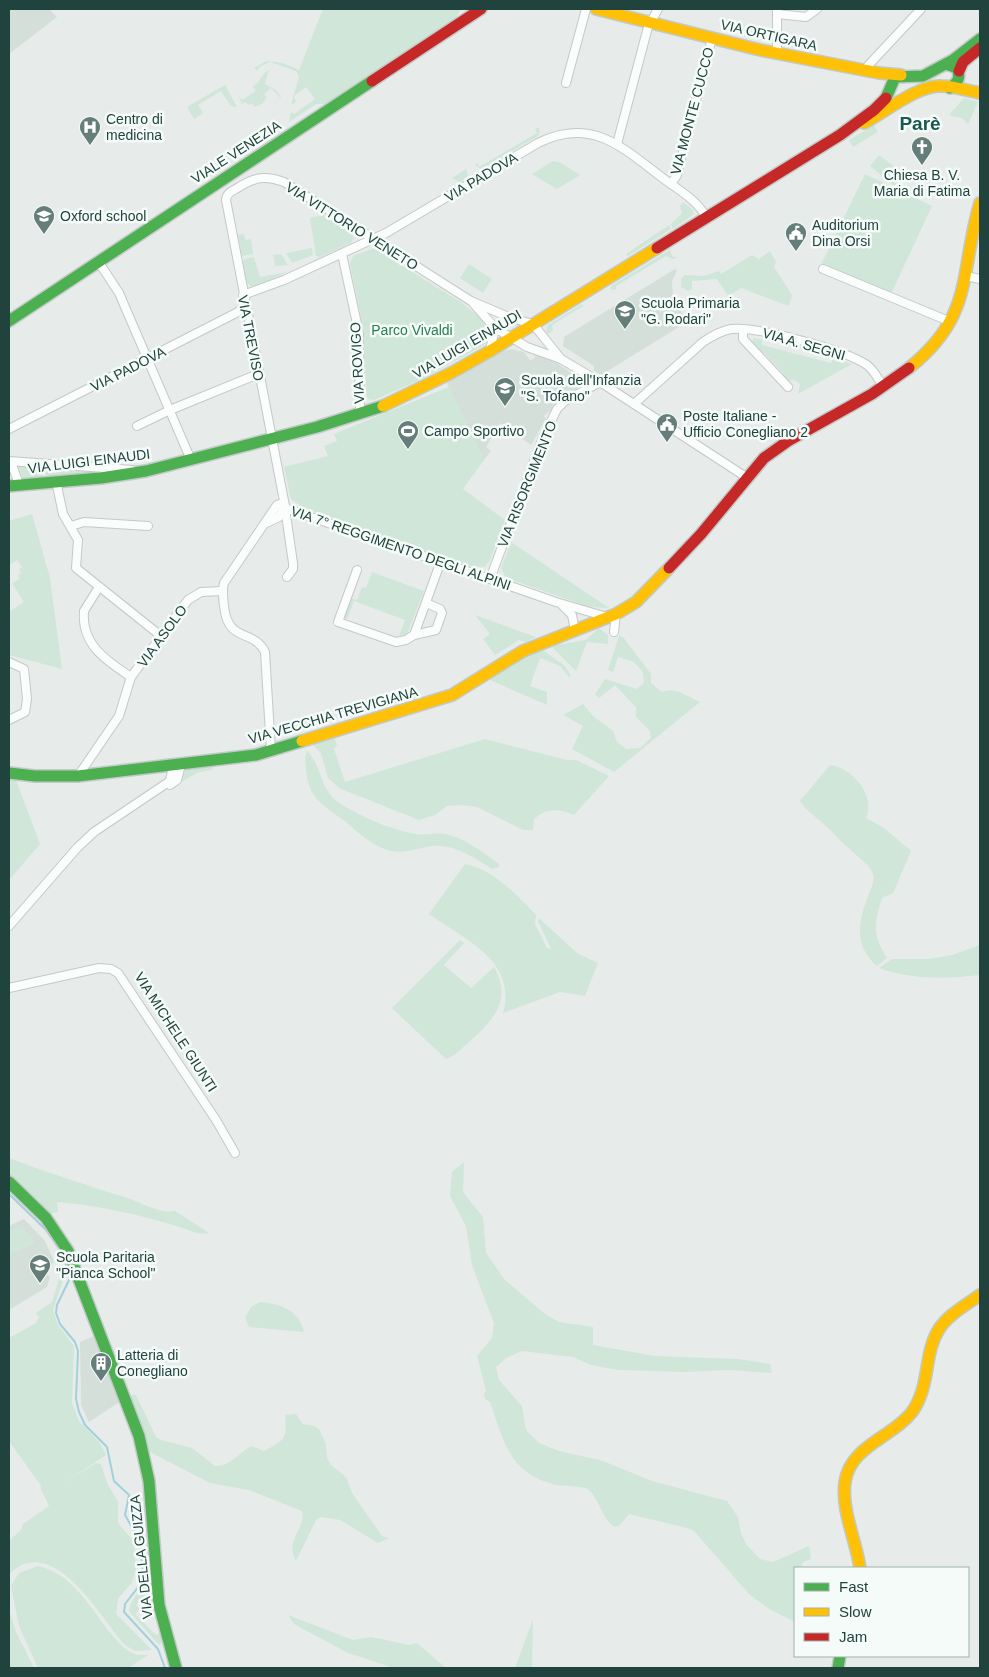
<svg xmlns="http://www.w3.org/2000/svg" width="989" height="1677" font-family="Arial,sans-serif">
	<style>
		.built { fill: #d4dfda }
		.green { fill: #cfe6d8 }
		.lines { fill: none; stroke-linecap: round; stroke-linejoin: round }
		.stream { stroke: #a4d0de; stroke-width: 2 }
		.street-casing { stroke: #c4c9c7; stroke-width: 10 }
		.fast-casing { stroke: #c2cac8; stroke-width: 14 }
		.slow-casing { stroke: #c2cac8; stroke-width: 14 }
		.jam-casing { stroke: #c2cac8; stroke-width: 14 }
		.street { stroke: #fbfcfc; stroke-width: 8 }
		.fast { stroke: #4caf50; stroke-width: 11 }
		.slow { stroke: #ffc107; stroke-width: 11 }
		.jam { stroke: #c62828; stroke-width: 11 }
		.labels { text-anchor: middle; stroke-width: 5; stroke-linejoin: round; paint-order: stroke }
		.street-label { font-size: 14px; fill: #21433d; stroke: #f5fbf8 }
		.poi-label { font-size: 14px; fill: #21433d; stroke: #f5fbf8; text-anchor: start }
		.park-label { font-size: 14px; fill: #267e51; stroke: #f5fbf8 }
		.district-label { font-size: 19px; font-weight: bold; fill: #1a584f; stroke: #f5fbf8 }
	</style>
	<rect width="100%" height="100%" fill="#e7ecea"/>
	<!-- built -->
	<g class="built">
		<path d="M9,9H49L57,17L9,54Z"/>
		<path d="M675,269L677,271L672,281L673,298L687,322L601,375L594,371V366L563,346L564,337Z"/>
		<path d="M512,349L524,352L530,360L534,359L535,355L557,363L578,378L579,385L575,390L554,403L550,412L549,411L544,416L546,419L531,445L500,423L486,447L491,451L484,460L447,383L504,351Z"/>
		<path d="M24,1219L45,1241L54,1261L46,1273L50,1277L47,1287L9,1310V1226Z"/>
		<path d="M96,1335L121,1401L89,1422L81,1405L80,1342Z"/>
	</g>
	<!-- green -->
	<g class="green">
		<path d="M323,9H461L455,19L327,104H316L289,122L291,112L294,114L315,99L306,87L294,96L296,102L291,105L299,77L296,71L270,62L259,67L258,71L254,68L225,85L237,107L231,106L221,91L198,105L203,113L194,119L187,107L266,61L283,63L299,70Z"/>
		<path d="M269,70L265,84L276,90L281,97L274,104L280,97L271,88L264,94L267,97L262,104L254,107L252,103L248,105L246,102L242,104L238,95L242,100L256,91L253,86C261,82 261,74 269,70Z"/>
		<path d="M964,98L978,102L968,124L962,118L949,115Z"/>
		<path d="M874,125L878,132L853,147L849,140Z"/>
		<path d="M538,127L540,131L538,136L481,169L475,165L477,163L479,167L537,133L535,129Z"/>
		<path d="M879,155L904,174L894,186L870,166Z"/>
		<path d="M553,161L561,163L580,175L557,189L532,174Z"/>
		<path d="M466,169L468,176L460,182L452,178Z"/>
		<path d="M865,174L932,206L891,294L820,267Z"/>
		<path d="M683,202L692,209L694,214L673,229L671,224L682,213L680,206Z"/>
		<path d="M324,215L351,233L354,238L351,243L320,257L316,256L310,218Z"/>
		<path d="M669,225L671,229L628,256L626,254Z"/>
		<path d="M244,234L245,240L251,239L253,254L242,256L238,235Z"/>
		<path d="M312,248L313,255L292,263L286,253Z"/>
		<path d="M374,248L462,303L480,317L490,332L484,345L422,379L374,400L368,399L366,395L364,331L350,264L353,256Z"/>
		<path d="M673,248L670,251L673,257H678L673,259L666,256L616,286V290L610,289L611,286Z"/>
		<path d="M770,251L776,262L774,267L792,295L789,306L741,288L728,296L717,279L692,281V289L688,291L681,287V279L685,275L704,276L719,271L721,274L752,255L759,259Z"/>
		<path d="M281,254L288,265L275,266L273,255Z"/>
		<path d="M254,257L260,277L287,272L256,286H250L246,282L243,262L245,259Z"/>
		<path d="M469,264L492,279L483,293L460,278Z"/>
		<path d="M582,304L583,306L552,325L553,331L548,334L546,332L548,325Z"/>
		<path d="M754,338L762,340V345L831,363L833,358L852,364L798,394L800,384L794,380L787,381L782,378L783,373L761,350L759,355L750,344Z"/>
		<path d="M449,387L484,460L463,489L505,520L490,560L485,567L469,566L304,508L291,499L284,467L328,456L324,446L337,441L334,434Z"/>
		<path d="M18,465L42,466L43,477L23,479Z"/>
		<path d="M45,466L110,471L46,477Z"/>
		<path d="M32,514L50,578L62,669L9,655V612L24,602L12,583L20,579L18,575L21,573L19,569L22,567L17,560L9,565V521Z"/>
		<path d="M511,542L609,608L590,607L506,578L501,568Z"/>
		<path d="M372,572L424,591L407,634L399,636L405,620L354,601L347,619L343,617L350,598L357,600L362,587L366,588Z"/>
		<path d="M475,615L536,637L526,642L519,640L495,655L483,639L490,634Z"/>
		<path d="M599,628L608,635V644L587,642L576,671L553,648L552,646L586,640Z"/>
		<path d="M619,636L623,637L651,674V683L662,692C675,686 688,697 700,702L614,772L572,749L583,726L563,715L583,704L593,716L613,731L617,742L626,749L640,748L651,738L650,731L636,717V707L615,685L599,698L595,694L605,679L637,689L644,683L643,672L634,662L618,657L613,672L608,670Z"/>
		<path d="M541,649L564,665L571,676L569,677L560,666L540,658L530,686L547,692V705L490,680C505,664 522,656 541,649Z"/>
		<path d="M334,737L337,745L334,749L345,782L485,739L567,760H576L609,776L574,815C559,808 546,808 534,819L533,830H523L477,807L460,805L447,806L435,815L419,820L339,788L328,778L321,753L312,744Z"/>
		<path d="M307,751C322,766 320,789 338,802C356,815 394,831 416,834C426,836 436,832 446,834C466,839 483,852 499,864V867L492,869C473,857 455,844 432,846C416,848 404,855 387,850C371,844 358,833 346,822C324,805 309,801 306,770C306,763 304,757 307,751Z"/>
		<path d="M830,765C853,768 876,796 866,818L884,828L911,851L893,893L882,898C874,924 872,934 887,958L877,966C854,946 858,922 868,896C871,889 875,881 873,874C869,864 859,858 852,851C842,843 834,833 824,824C815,816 806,811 800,801Z"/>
		<path d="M210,766L214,769L197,773L176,785L187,769L210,768Z"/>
		<path d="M9,779L16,780L40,844L9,880Z"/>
		<path d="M465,864C492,869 518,895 536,915L535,924L547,948L551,949L538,921L539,918L577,953L598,963L585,996L560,992L503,1013C518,961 464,939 429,914Z"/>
		<path d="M460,940L464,943L444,965L471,988L494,967C513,1000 493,1021 468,1043C462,1048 454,1057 446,1059L392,1008Z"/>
		<path d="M980,945V975C945,979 913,980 879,968L892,959H929L952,955Z"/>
		<path d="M9,1158C48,1173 87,1185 127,1198C141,1202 161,1215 175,1211L209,1233C198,1236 190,1230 180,1227C139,1215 98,1205 57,1202L58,1212L47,1214L9,1175Z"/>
		<path d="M464,1162L463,1192L483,1217L486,1253L505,1280L545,1314L559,1322L593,1327V1345L655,1356L738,1359L770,1364L772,1373L729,1370L684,1372L618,1370L591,1365L573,1357L522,1351L506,1358L496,1367L499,1380L522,1406L526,1430L539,1443L559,1451L603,1461L652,1481L727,1501L738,1517L741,1533L746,1544L760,1559L773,1562L809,1546L811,1559L803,1562L801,1568H795V1622L769,1609L749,1594L694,1531L687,1528L629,1514L619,1526L614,1527C601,1517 600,1500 588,1489C577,1485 565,1487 553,1484C507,1471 504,1440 490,1402L485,1399L484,1394L486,1390L477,1356L492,1338L494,1323L472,1265L466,1226L450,1196L452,1172Z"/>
		<path d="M21,1227L34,1241V1244L9,1254V1231Z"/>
		<path d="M65,1274L53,1310L58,1325L74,1346L72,1403L79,1421L100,1443L106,1455L61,1485L96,1463L101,1464L107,1483L118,1502V1523L134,1542L136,1571L132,1582L118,1599L116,1614L152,1650L135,1651L125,1645C100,1618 54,1531 9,1574V1541L21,1530L23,1524L49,1506L40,1487H42L9,1441V1338L36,1323L39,1317L36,1313L52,1302L59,1279Z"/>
		<path d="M261,1302C281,1304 299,1310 304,1332L249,1327L245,1317L252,1306Z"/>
		<path d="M127,1395H136L156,1437L161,1440L192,1448L215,1466C232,1466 239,1452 252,1446L264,1451C286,1440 287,1438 285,1415L296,1414L303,1424L314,1426L319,1429L326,1444L327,1458L331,1465L346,1477L352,1493L382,1536L389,1538L378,1543L340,1520L321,1517L316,1520L296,1561C284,1539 306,1530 302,1511L249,1490L210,1483L148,1451L147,1442Z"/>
		<path d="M142,1533L149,1538L152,1594V1597L147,1593L136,1605L140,1609L135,1614L156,1635L161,1633L162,1640L160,1646L129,1611C130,1599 140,1593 145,1584C151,1571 148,1545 142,1533Z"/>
		<path d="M38,1566C82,1576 96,1625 128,1651L137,1655H148L128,1668H38L19,1626L11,1586L19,1573Z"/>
		<path d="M9,1609L16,1632L34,1668H9Z"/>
		<path d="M288,1615L353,1640L371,1637L409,1645L417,1643L446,1668H394L348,1653L294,1624Z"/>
		<path d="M533,1619L532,1668H515Z"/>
	</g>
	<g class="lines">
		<!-- stream -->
		<path class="stream" d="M9,1194L46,1230L62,1253L70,1278L57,1305L56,1313L60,1324L75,1342L78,1351L76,1399L79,1412L85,1425L107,1447L114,1481L129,1495L125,1515L140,1541L143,1575L139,1586L125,1604L124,1612L158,1649L165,1668"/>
		<!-- street casing -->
		<g class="street-casing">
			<g id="street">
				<path d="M777,14L806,17L817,9"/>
				<path d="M777,53V9"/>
				<path d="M864,70L921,9"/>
				<path d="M566,83L586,9"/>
				<path d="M617,144L648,27L658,9"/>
				<path d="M671,184L677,175L712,38"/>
				<path d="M342,254L359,333L360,414"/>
				<path d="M98,261L119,293L191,460"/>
				<path d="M823,269L951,322"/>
				<path d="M966,276L980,279"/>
				<path d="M243,295L284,280L386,233L538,143C592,116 623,148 664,179C679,190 698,201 706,217"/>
				<path d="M474,304L495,328L527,347L561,359L600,382L746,477"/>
				<path d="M743,329V339L788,387"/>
				<path d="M490,350L495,328"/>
				<path d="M634,404L703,342C712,336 720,331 731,329C757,326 845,350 867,365C874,370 878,379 883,386"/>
				<path d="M137,426L170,410L258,374"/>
				<path d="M9,429L238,312L245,305"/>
				<path d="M9,461L132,470"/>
				<path d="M11,462L19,484"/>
				<path d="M56,481L63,514L78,540L76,568L161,636"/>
				<path d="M285,508L293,563V569L287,577"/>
				<path d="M266,523L279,517L285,506L226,200C227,192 233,191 239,187C255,177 266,175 284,182L471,301L511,318L533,324L561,359"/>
				<path d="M71,526L84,522L148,526"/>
				<path d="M357,570L338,622L396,642L406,640L414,635L436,630L442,613L440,609L426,603"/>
				<path d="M490,579L542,440L557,409L565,401L600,382"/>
				<path d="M99,587L84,611C81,645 107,661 131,677"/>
				<path d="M562,605L572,615L575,630"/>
				<path d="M614,632L616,614"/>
				<path d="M414,635L441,561"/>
				<path d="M9,662L24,669L27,699L25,712L9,720"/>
				<path d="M271,751L265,652C253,628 228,644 224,606C223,598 222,590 224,583L277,505L280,504L288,509L556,602L607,617"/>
				<path d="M78,776L119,716L131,677L188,600L201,592L223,591"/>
				<path d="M170,785L177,780L181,765"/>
				<path d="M9,926L77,848L94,832L170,781L173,766"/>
				<path d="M9,988L99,968L111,969L118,973L216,1120L235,1153"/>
			</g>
		</g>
		<!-- fast casing -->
		<g class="fast-casing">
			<g id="fast">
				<path d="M946,64L957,68C961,78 958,82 950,88"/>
				<path d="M886,98L895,77L923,76L953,60L980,39"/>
				<path d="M9,321L372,81"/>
				<path d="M9,486L101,478L146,471L317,427L383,406"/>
				<path d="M9,773L35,776H78L256,755L302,741"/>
				<path d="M9,1182L46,1218L68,1251L139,1436L149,1481L159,1605L176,1668"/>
				<path d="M838,1668L840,1656"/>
			</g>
		</g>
		<!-- slow casing -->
		<g class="slow-casing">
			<g id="slow">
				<path d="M596,9L760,50L879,73L901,75"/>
				<path d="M864,123C885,112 918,85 941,86C954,86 968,91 980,93"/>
				<path d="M909,368C975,315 959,274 980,203"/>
				<path d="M383,406L451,373L490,351L657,248"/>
				<path d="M302,741L452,695L523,651L616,614L636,602L669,568"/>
				<path d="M860,1568C856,1540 841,1510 845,1482C850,1446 893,1437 912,1412C931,1385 923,1355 939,1329C949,1314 966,1305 980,1295"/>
			</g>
		</g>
		<!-- jam casing -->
		<g class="jam-casing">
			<g id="jam">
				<path d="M959,71L963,62L980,48"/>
				<path d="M372,81L481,9"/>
				<path d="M657,248L840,135L874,110L886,98"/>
				<path d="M669,568L701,534L764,458L788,441L872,394L909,368"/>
			</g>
		</g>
		<!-- street -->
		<use href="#street" class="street"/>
		<!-- fast -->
		<use href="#fast" class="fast"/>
		<!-- slow -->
		<use href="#slow" class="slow"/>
		<!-- jam -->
		<use href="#jam" class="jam"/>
	</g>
	<!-- icons -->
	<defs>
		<g id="hospital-pin" transform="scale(1.125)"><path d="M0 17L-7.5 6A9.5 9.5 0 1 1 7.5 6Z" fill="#667e7a" stroke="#f5fbf8"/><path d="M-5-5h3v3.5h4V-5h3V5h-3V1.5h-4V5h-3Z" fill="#fff"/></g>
		<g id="church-pin" transform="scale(1.125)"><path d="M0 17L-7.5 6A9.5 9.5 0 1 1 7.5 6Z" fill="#667e7a" stroke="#f5fbf8"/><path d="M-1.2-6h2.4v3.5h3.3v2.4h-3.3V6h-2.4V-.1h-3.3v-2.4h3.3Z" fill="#fff"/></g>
		<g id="school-pin" transform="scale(1.125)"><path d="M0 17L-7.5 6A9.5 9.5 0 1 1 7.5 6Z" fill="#667e7a" stroke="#f5fbf8"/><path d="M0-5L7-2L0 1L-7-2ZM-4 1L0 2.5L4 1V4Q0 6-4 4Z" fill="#fff"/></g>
		<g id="civic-pin" transform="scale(1.125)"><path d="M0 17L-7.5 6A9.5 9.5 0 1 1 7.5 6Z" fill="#667e7a" stroke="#f5fbf8"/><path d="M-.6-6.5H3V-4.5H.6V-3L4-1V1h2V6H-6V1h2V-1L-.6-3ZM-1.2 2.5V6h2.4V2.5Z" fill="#fff"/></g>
		<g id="stadium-pin" transform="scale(1.125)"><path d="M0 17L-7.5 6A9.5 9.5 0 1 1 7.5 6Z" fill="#667e7a" stroke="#f5fbf8"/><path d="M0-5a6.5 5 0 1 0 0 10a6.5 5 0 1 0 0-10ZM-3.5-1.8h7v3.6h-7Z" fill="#fff"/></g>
		<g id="building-pin" transform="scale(1.125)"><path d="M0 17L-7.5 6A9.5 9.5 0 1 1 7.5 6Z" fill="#667e7a" stroke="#f5fbf8"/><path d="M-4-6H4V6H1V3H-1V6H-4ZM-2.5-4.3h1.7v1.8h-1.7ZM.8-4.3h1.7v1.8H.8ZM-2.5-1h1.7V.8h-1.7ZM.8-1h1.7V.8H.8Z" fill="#fff"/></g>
	</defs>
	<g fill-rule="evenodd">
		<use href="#hospital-pin" x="90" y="127"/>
		<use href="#church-pin" x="922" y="147"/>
		<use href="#school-pin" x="44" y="216"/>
		<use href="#civic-pin" x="796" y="233"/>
		<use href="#school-pin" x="625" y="311"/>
		<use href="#school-pin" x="505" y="388"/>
		<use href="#civic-pin" x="667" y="424"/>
		<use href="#stadium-pin" x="408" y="431"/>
		<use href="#school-pin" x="40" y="1265"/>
		<use href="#building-pin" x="101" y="1363"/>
	</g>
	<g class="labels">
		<!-- street labels -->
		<g class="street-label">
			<text transform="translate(769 35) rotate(13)" y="5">VIA ORTIGARA</text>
			<text transform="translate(692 111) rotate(-75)" y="5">VIA MONTE CUCCO</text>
			<text transform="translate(236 152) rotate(-33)" y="5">VIALE VENEZIA</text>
			<text transform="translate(481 177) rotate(-31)" y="5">VIA PADOVA</text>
			<text transform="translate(352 226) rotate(32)" y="5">VIA VITTORIO VENETO</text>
			<text transform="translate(251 338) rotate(79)" y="5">VIA TREVISO</text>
			<text transform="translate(467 344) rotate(-30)" y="5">VIA LUIGI EINAUDI</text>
			<text transform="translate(804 344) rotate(16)" y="5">VIA A. SEGNI</text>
			<text transform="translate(357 363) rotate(-93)" y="5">VIA ROVIGO</text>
			<text transform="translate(128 369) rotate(-27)" y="5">VIA PADOVA</text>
			<text transform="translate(89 461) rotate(-7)" y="5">VIA LUIGI EINAUDI</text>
			<text transform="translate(527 484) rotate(-68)" y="5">VIA RISORGIMENTO</text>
			<text transform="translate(401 548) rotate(19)" y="5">VIA 7° REGGIMENTO DEGLI ALPINI</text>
			<text transform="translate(162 636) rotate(-54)" y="5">VIA ASOLO</text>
			<text transform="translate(333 715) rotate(-16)" y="5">VIA VECCHIA TREVIGIANA</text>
			<text transform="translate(176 1032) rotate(57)" y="5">VIA MICHELE GIUNTI</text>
			<text transform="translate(141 1557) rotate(-96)" y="5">VIA DELLA GUIZZA</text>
		</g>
		<!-- poi labels -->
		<g class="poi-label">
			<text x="106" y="124">Centro di<tspan x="106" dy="16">medicina</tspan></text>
			<text x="922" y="180" text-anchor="middle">Chiesa B. V.<tspan x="922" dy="16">Maria di Fatima</tspan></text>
			<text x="60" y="221">Oxford school</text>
			<text x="812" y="230">Auditorium<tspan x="812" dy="16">Dina Orsi</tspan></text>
			<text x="641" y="308">Scuola Primaria<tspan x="641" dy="16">"G. Rodari"</tspan></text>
			<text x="521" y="385">Scuola dell'Infanzia<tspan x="521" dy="16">"S. Tofano"</tspan></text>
			<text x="683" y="421">Poste Italiane -<tspan x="683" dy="16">Ufficio Conegliano 2</tspan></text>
			<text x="424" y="436">Campo Sportivo</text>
			<text x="56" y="1262">Scuola Paritaria<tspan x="56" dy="16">"Pianca School"</tspan></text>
			<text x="117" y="1360">Latteria di<tspan x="117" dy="16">Conegliano</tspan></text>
		</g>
		<!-- park labels -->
		<g class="park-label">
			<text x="412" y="335">Parco Vivaldi</text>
		</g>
		<!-- district labels -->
		<g class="district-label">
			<text x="920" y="130">Parè</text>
		</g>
	</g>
	<!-- border -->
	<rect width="989" height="1677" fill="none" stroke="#21433d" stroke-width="20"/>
	<!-- legend -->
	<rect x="794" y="1567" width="175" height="90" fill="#f5fbf8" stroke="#a0b1ad"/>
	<rect x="804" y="1583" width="25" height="8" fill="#4caf50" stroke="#a0b1ad"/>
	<text x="839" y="1592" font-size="15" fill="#21433d">Fast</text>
	<rect x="804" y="1608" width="25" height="8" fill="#ffc107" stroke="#a0b1ad"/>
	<text x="839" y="1617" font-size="15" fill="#21433d">Slow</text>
	<rect x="804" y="1633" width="25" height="8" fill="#c62828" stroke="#a0b1ad"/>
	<text x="839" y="1642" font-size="15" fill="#21433d">Jam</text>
</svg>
